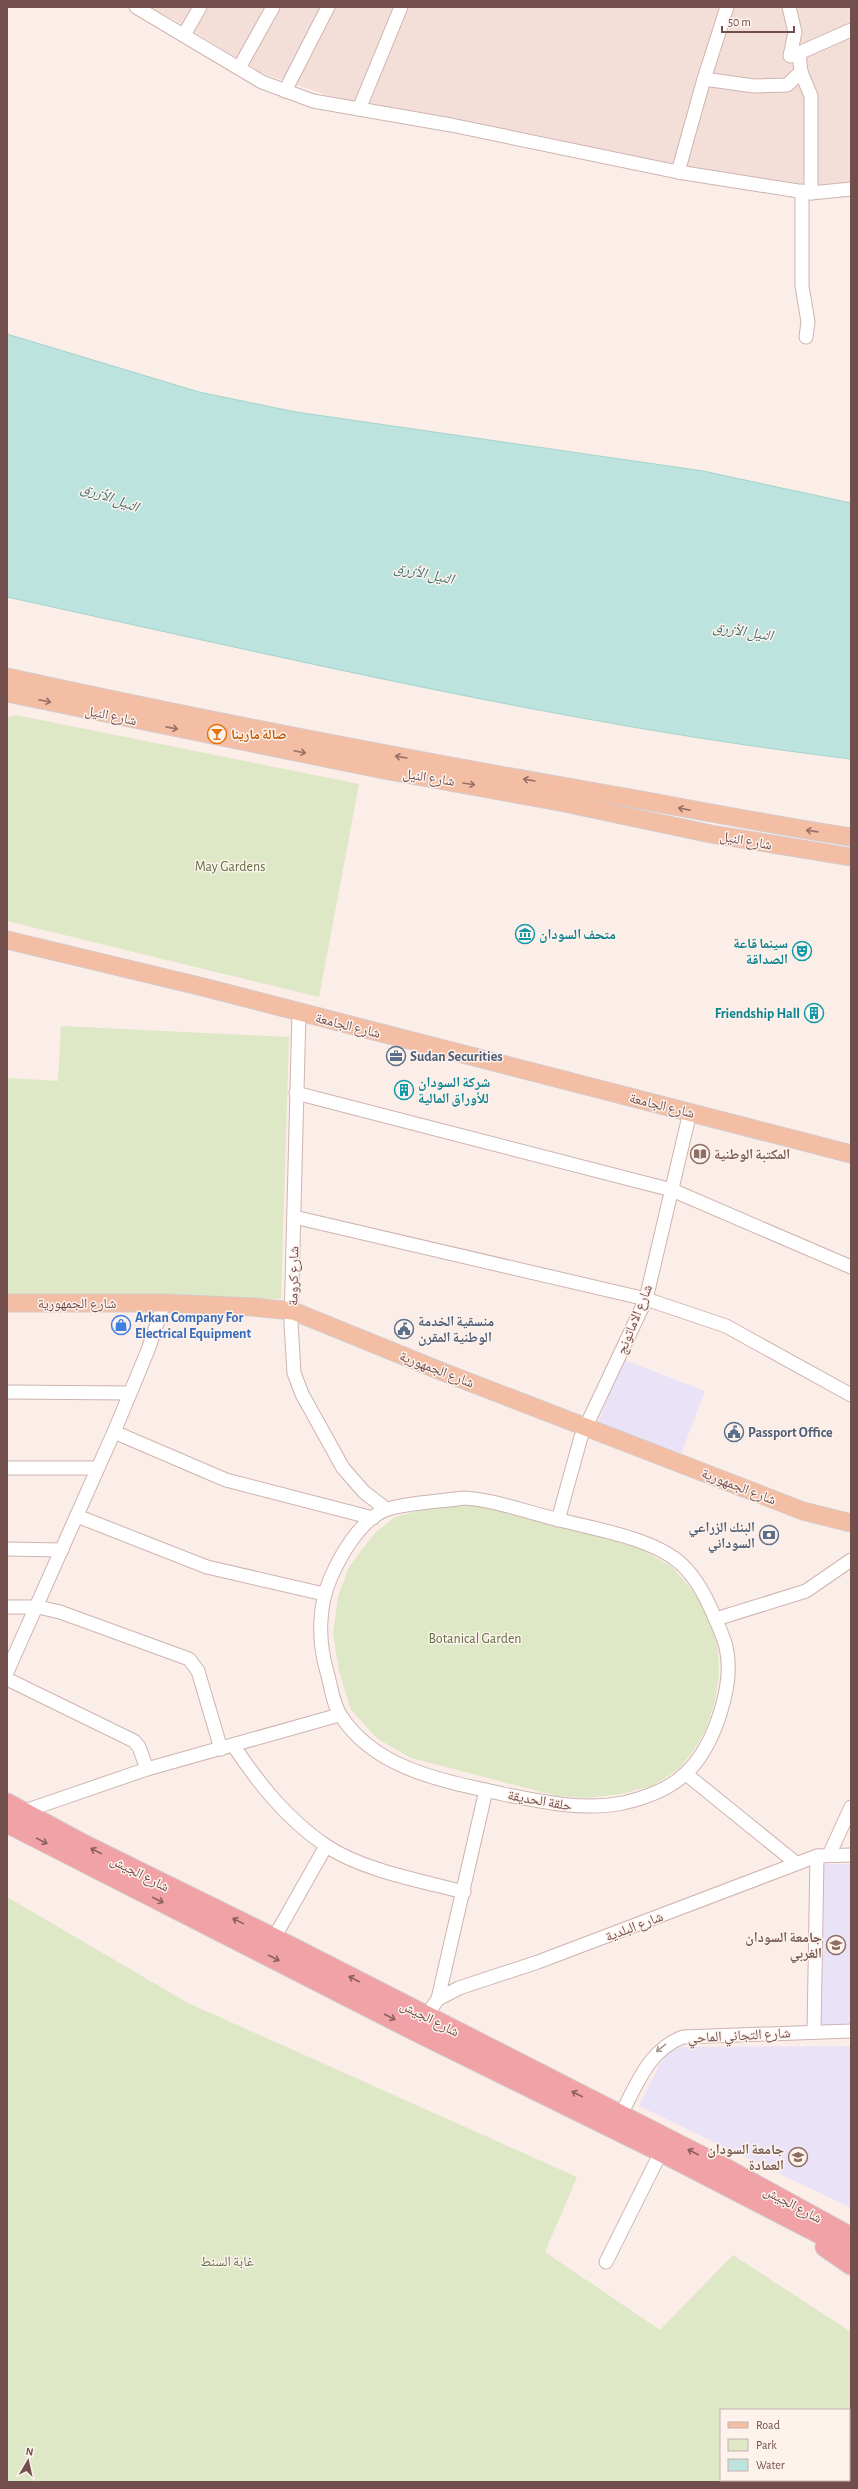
<svg xmlns="http://www.w3.org/2000/svg" width="858" height="2489" font-family="'Alegreya Sans','Noto Naskh Arabic',sans-serif">
	<style>
		.residential { fill: #f4dfd8 }
		.education { fill: #eae3f7 }
		.green { fill: #dee7c6; fill-rule: evenodd }
		.water { fill: #bce3dd; stroke: #a3d4cd }
		.lines { fill: none; stroke-linecap: round; stroke-linejoin: round }
		.minor-casing { stroke: #ceb4b0; stroke-width: 15 }
		.major-casing { stroke: #d5caca; stroke-width: 19 }
		.highway-casing { stroke: #d5caca; stroke-width: 21 }
		.minor { stroke: #fff; stroke-width: 13 }
		.major { stroke: #f4bea4; stroke-width: 17 }
		.highway { stroke: #f0a2a6; stroke-width: 19 }
		.oneway { stroke: #997067 }
		.oneway2 { stroke: #8b605f }
		.oneway3 { stroke: #aa9594 }
		.labels { text-anchor: middle; stroke-width: 3; stroke-linejoin: round; paint-order: stroke }
		.street-label { font-size: 14px; fill: #724f4d; stroke: #fef2ed }
		.food-label { font-size: 14px; font-weight: bold; fill: #c56008; stroke: #fef2ed; text-anchor: start }
		.park-label { font-size: 14px; fill: #5f7243; stroke: #fef2ed }
		.culture-label { font-size: 14px; font-weight: bold; fill: #0d838f; stroke: #fef2ed; text-anchor: start }
		.service-label { font-size: 14px; font-weight: bold; fill: #4e5e75; stroke: #fef2ed; text-anchor: start }
		.education-label { font-size: 14px; font-weight: bold; fill: #785e54; stroke: #fef2ed; text-anchor: end }
		.shop-label { font-size: 14px; font-weight: bold; fill: #366cbe; stroke: #fef2ed; text-anchor: start }
		.water-label { font-size: 15px; font-style: italic; fill: #42766f; stroke: #fef2ed }
	</style>
	<rect width="100%" height="100%" fill="#fbede7"/>
	<!-- residential -->
	<path class="residential" d="M150,7H851V187L769,184L695,168L615,156L341,100L256,71L184,25Z"/>
	<!-- education -->
	<g class="education">
		<path d="M622,1359L705,1391L681,1454L598,1423Z"/>
		<path d="M821,1864H851V2026H819Z"/>
		<path d="M851,2046V2208L639,2106L661,2062L672,2047Z"/>
	</g>
	<!-- green -->
	<g class="green">
		<path d="M16,715L359,784L319,997L7,921V718Z"/>
		<path d="M61,1026L289,1037L281,1299L7,1297V1078L58,1081Z"/>
		<path d="M466,1504L492,1506L639,1548L671,1566L693,1591L711,1618L718,1649L719,1675L715,1701L706,1729L694,1750L680,1768L652,1786L621,1794L587,1798L557,1796L411,1758L378,1739L351,1710L339,1671L333,1634L338,1597L349,1567L374,1534L395,1517L429,1508Z"/>
		<path d="M7,1897L188,2003L577,2177L545,2252L660,2330L733,2255L851,2332V2482H7ZM721,2410H849V2480H721Z"/>
	</g>
	<!-- water -->
	<path class="water" d="M7,334L199,392L296,412L703,471L851,503V759C566,725 287,658 7,597Z"/>
	<g class="lines">
		<!-- minor casing -->
		<g class="minor-casing">
			<g id="minor">
				<path d="M136,7L262,82L313,101L451,125L678,172L811,193L851,189"/>
				<path d="M789,7L795,32L790,56L799,53L801,72L811,96V193"/>
				<path d="M184,35L200,7"/>
				<path d="M799,53L851,30"/>
				<path d="M239,68L273,7"/>
				<path d="M704,79L754,86L787,85L801,72"/>
				<path d="M285,91L328,7"/>
				<path d="M359,109L401,7"/>
				<path d="M678,172L704,79L727,7"/>
				<path d="M802,191V286L808,322L806,337"/>
				<path d="M299,1012L291,1323L294,1373L302,1394L343,1468L364,1492L386,1509"/>
				<path d="M296,1093L672,1190L851,1267"/>
				<path d="M294,1217L646,1299L726,1326L851,1395"/>
				<path d="M7,1392L130,1393"/>
				<path d="M114,1432L226,1480L373,1518"/>
				<path d="M7,1468H97"/>
				<path d="M464,1498C497,1500 528,1513 560,1520C595,1529 651,1538 679,1562C694,1575 703,1591 711,1609C716,1621 723,1634 726,1647C735,1684 714,1748 685,1774C668,1790 645,1798 623,1803C581,1811 544,1802 503,1794C445,1781 376,1770 341,1716C333,1705 331,1686 327,1672C318,1641 318,1606 331,1577C341,1554 361,1520 385,1510C401,1503 445,1501 464,1498Z"/>
				<path d="M77,1516L207,1567L324,1594"/>
				<path d="M558,1520L581,1437L646,1299L690,1112"/>
				<path d="M7,1549L62,1550"/>
				<path d="M7,1607H38L60,1612L189,1659L198,1671L221,1749"/>
				<path d="M716,1619L806,1591L851,1560"/>
				<path d="M7,1672L114,1432L148,1350L164,1303"/>
				<path d="M7,1679L134,1741L139,1747L147,1769"/>
				<path d="M233,1745C259,1784 287,1819 325,1845C361,1870 422,1881 464,1892"/>
				<path d="M686,1774L796,1863"/>
				<path d="M22,1812L147,1769L339,1715"/>
				<path d="M829,1855L851,1807"/>
				<path d="M274,1938L326,1846"/>
				<path d="M438,1999L486,1790"/>
				<path d="M426,2016L438,1999L459,1988L538,1962L817,1856L851,1855"/>
				<path d="M814,2032L817,1856"/>
				<path d="M620,2116C637,2085 648,2050 683,2037L851,2031"/>
				<path d="M606,2262L661,2152"/>
			</g>
		</g>
		<!-- major casing -->
		<g class="major-casing">
			<g id="major">
				<path d="M7,677C208,721 410,760 613,795C692,809 771,825 851,837"/>
				<path d="M7,693L384,770L560,802L711,834L851,857"/>
				<path d="M7,940L203,987L851,1154"/>
				<path d="M7,1303H164L253,1307L293,1311L438,1370L803,1511L851,1523"/>
			</g>
		</g>
		<!-- highway casing -->
		<g class="highway-casing">
			<g id="highway">
				<path d="M7,1803L85,1845L274,1938L727,2169L851,2237"/>
				<path d="M7,1823L417,2032L661,2152L851,2250"/>
				<path d="M825,2247L851,2265"/>
			</g>
		</g>
		<!-- minor -->
		<use href="#minor" class="minor"/>
		<!-- major -->
		<use href="#major" class="major"/>
		<!-- highway -->
		<use href="#highway" class="highway"/>
	</g>
	<!-- one-way arrows -->
	<defs><path id="oneway-shaft" d="M-6 0H5M1.5-3L5.5 0L1.5 3" fill="none" stroke-width="1.6" stroke-linecap="round" stroke-linejoin="round"/></defs>
	<g class="oneway">
		<use href="#oneway-shaft" transform="translate(45 701) rotate(12)"/>
		<use href="#oneway-shaft" transform="translate(172 728) rotate(11)"/>
		<use href="#oneway-shaft" transform="translate(300 752) rotate(12)"/>
		<use href="#oneway-shaft" transform="translate(401 757) rotate(-170)"/>
		<use href="#oneway-shaft" transform="translate(529 780) rotate(-170)"/>
		<use href="#oneway-shaft" transform="translate(469 784) rotate(9)"/>
		<use href="#oneway-shaft" transform="translate(684 809) rotate(-169)"/>
		<use href="#oneway-shaft" transform="translate(812 831) rotate(-172)"/>
	</g>
	<g class="oneway2">
		<use href="#oneway-shaft" transform="translate(42 1841) rotate(27)"/>
		<use href="#oneway-shaft" transform="translate(96 1851) rotate(-154)"/>
		<use href="#oneway-shaft" transform="translate(158 1900) rotate(26)"/>
		<use href="#oneway-shaft" transform="translate(238 1921) rotate(-154)"/>
		<use href="#oneway-shaft" transform="translate(274 1958) rotate(27)"/>
		<use href="#oneway-shaft" transform="translate(354 1979) rotate(-153)"/>
		<use href="#oneway-shaft" transform="translate(390 2017) rotate(28)"/>
		<use href="#oneway-shaft" transform="translate(577 2094) rotate(-153)"/>
		<use href="#oneway-shaft" transform="translate(693 2152) rotate(-153)"/>
	</g>
	<use class="oneway3" href="#oneway-shaft" transform="translate(661 2048) rotate(141)"/>
	<!-- icons -->
	<defs>
		<g id="bar-ring" transform="scale(1)"><circle r="9.5" fill="#fef2ed" stroke="#e8710a" stroke-width="1.5"/><path d="M-6-5H6L.8 .8V4.5H3.5V6h-7V4.5H-.8V.8Z" fill="#e8710a"/></g>
		<g id="museum-ring" transform="scale(1)"><circle r="9.5" fill="#fef2ed" stroke="#0f9aa8" stroke-width="1.5"/><path d="M0-6L6-3V-2H-6V-3ZM-5-1h2V3h-2ZM-1-1h2V3h-2ZM3-1h2V3H3ZM-6 4H6V6H-6Z" fill="#0f9aa8"/></g>
		<g id="theatre-ring" transform="scale(1)"><circle r="9.5" fill="#fef2ed" stroke="#0f9aa8" stroke-width="1.5"/><path d="M-5-5.5Q0-4 5-5.5V0Q5 5 0 6Q-5 5-5 0ZM-3.3-2.5H-1v1.5H-3.3ZM1-2.5H3.3v1.5H1ZM-2.8 1Q0 5.5 2.8 1Z" fill="#0f9aa8"/></g>
		<g id="building-ring" transform="scale(1)"><circle r="9.5" fill="#fef2ed" stroke="#0f9aa8" stroke-width="1.5"/><path d="M-4-6H4V6H1V3H-1V6H-4ZM-2.5-4.3h1.7v1.8h-1.7ZM.8-4.3h1.7v1.8H.8ZM-2.5-1h1.7V.8h-1.7ZM.8-1h1.7V.8H.8Z" fill="#0f9aa8"/></g>
		<g id="office-ring" transform="scale(1)"><circle r="9.5" fill="#fef2ed" stroke="#5c6f8a" stroke-width="1.5"/><path d="M-6-3h4V-5.5h4V-3h4V5H-6ZM-1-4.5V-3h2v-1.5ZM-6 0V1H6V0Z" fill="#5c6f8a"/></g>
		<g id="library-ring" transform="scale(1)"><circle r="9.5" fill="#fef2ed" stroke="#8d6e63" stroke-width="1.5"/><path d="M-6-4Q-3-5.5-.7-3.5V5Q-3 3-6 4ZM6-4Q3-5.5 .7-3.5V5Q3 3 6 4Z" fill="#8d6e63"/></g>
		<g id="shop-ring" transform="scale(1)"><circle r="9.5" fill="#fef2ed" stroke="#3f7fe0" stroke-width="1.5"/><path d="M-5-2.5h2.3a2.7 3.5 0 0 1 5.4 0H5L5.5 6h-11ZM-1.5-2.5h3a1.5 2.3 0 0 0-3 0Z" fill="#3f7fe0"/></g>
		<g id="civic-ring" transform="scale(1)"><circle r="9.5" fill="#fef2ed" stroke="#5c6f8a" stroke-width="1.5"/><path d="M-.6-6.5H3V-4.5H.6V-3L4-1V1h2V6H-6V1h2V-1L-.6-3ZM-1.2 2.5V6h2.4V2.5Z" fill="#5c6f8a"/></g>
		<g id="bank-ring" transform="scale(1)"><circle r="9.5" fill="#fef2ed" stroke="#5c6f8a" stroke-width="1.5"/><path d="M-6-4H6V4H-6ZM0-2.3a2.3 2.3 0 1 0 0 4.6a2.3 2.3 0 1 0 0-4.6Z" fill="#5c6f8a"/></g>
		<g id="university-ring" transform="scale(1)"><circle r="9.5" fill="#fef2ed" stroke="#8d6e63" stroke-width="1.5"/><path d="M0-5L7-2L0 1L-7-2ZM-4 1L0 2.5L4 1V4Q0 6-4 4Z" fill="#8d6e63"/></g>
	</defs>
	<g fill-rule="evenodd">
		<use href="#bar-ring" x="217" y="734"/>
		<use href="#museum-ring" x="525" y="934"/>
		<use href="#theatre-ring" x="802" y="951"/>
		<use href="#building-ring" x="814" y="1013"/>
		<use href="#office-ring" x="396" y="1056"/>
		<use href="#building-ring" x="404" y="1090"/>
		<use href="#library-ring" x="700" y="1154"/>
		<use href="#shop-ring" x="121" y="1325"/>
		<use href="#civic-ring" x="404" y="1329"/>
		<use href="#civic-ring" x="734" y="1432"/>
		<use href="#bank-ring" x="769" y="1535"/>
		<use href="#university-ring" x="836" y="1945"/>
		<use href="#university-ring" x="798" y="2157"/>
	</g>
	<g class="labels">
		<!-- street labels -->
		<g class="street-label">
			<text transform="translate(111 715) rotate(12)" y="5">شارع النيل</text>
			<text transform="translate(429 777) rotate(9)" y="5">شارع النيل</text>
			<text transform="translate(746 840) rotate(10)" y="5">شارع النيل</text>
			<text transform="translate(348 1025) rotate(14)" y="5">شارع الجامعة</text>
			<text transform="translate(662 1105) rotate(14)" y="5">شارع الجامعة</text>
			<text transform="translate(293 1276) rotate(-89)" y="5">شارع كرومة</text>
			<text x="77" y="1308">شارع الجمهورية</text>
			<text transform="translate(634 1319) rotate(-68)" y="5">شارع الاماتونج</text>
			<text transform="translate(437 1369) rotate(21)" y="5">شارع الجمهورية</text>
			<text transform="translate(739 1486) rotate(21)" y="5">شارع الجمهورية</text>
			<text transform="translate(540 1800) rotate(10)" y="5">حلقة الحديقة</text>
			<text transform="translate(140 1873) rotate(27)" y="5">شارع الجيش</text>
			<text transform="translate(634 1926) rotate(-21)" y="5">شارع البلدية</text>
			<text transform="translate(430 2018) rotate(27)" y="5">شارع الجيش</text>
			<text transform="translate(739 2035) rotate(-3)" y="5">شارع التجاني الماحي</text>
			<text transform="translate(793 2204) rotate(28)" y="5">شارع الجيش</text>
		</g>
		<!-- food labels -->
		<g class="food-label">
			<text x="231" y="739">صالة مارينا</text>
		</g>
		<!-- park labels -->
		<g class="park-label">
			<text x="230" y="871">May Gardens</text>
			<text x="475" y="1643">Botanical Garden</text>
			<text x="227" y="2266">غابة السنط</text>
		</g>
		<!-- culture labels -->
		<g class="culture-label">
			<text x="539" y="939">متحف السودان</text>
			<text x="788" y="948" text-anchor="end">سينما قاعة<tspan x="788" dy="16">الصداقة</tspan></text>
			<text x="800" y="1018" text-anchor="end">Friendship Hall</text>
			<text x="418" y="1087">شركة السودان<tspan x="418" dy="16">للأوراق المالية</tspan></text>
		</g>
		<!-- service labels -->
		<g class="service-label">
			<text x="410" y="1061">Sudan Securities</text>
			<text x="418" y="1326">منسقية الخدمة<tspan x="418" dy="16">الوطنية المقرن</tspan></text>
			<text x="748" y="1437">Passport Office</text>
			<text x="755" y="1532" text-anchor="end">البنك الزراعي<tspan x="755" dy="16">السوداني</tspan></text>
		</g>
		<!-- education labels -->
		<g class="education-label">
			<text x="714" y="1159" text-anchor="start">المكتبة الوطنية</text>
			<text x="822" y="1942">جامعة السودان<tspan x="822" dy="16">الغربي</tspan></text>
			<text x="784" y="2154">جامعة السودان<tspan x="784" dy="16">العمادة</tspan></text>
		</g>
		<!-- shop labels -->
		<g class="shop-label">
			<text x="135" y="1322">Arkan Company For<tspan x="135" dy="16">Electrical Equipment</tspan></text>
		</g>
		<!-- water labels -->
		<g class="water-label">
			<text transform="translate(110 497) rotate(20)" y="5">النيل الأزرق</text>
			<text transform="translate(424 573) rotate(12)" y="5">النيل الأزرق</text>
			<text transform="translate(743 631) rotate(9)" y="5">النيل الأزرق</text>
		</g>
	</g>
	<!-- border -->
	<rect width="858" height="2489" fill="none" stroke="#724f4d" stroke-width="16"/>
	<!-- legend -->
	<rect x="720" y="2409" width="130" height="72" fill="#fef2ed" stroke="#c6b1ad"/>
	<rect x="728" y="2422" width="20" height="6" fill="#f4bea4" stroke="#c6b1ad"/>
	<text x="756" y="2429" font-size="12" fill="#724f4d">Road</text>
	<rect x="728" y="2439" width="20" height="12" fill="#dee7c6" stroke="#c6b1ad"/>
	<text x="756" y="2449" font-size="12" fill="#724f4d">Park</text>
	<rect x="728" y="2459" width="20" height="12" fill="#bce3dd" stroke="#c6b1ad"/>
	<text x="756" y="2469" font-size="12" fill="#724f4d">Water</text>
	<!-- north arrow -->
	<g transform="translate(28 2461) rotate(9)" stroke="#fef2ed" stroke-width="3" paint-order="stroke">
	<path d="M0-3L7 15L0 10L-7 15Z" fill="#724f4d"/>
	<text y="-6" font-size="11" font-weight="bold" text-anchor="middle" fill="#724f4d">N</text>
	</g>
	<!-- scale -->
	<path d="M722 26v6h72v-6" fill="none" stroke="#724f4d" stroke-width="2"/>
	<text x="728" y="26" font-size="12" fill="#724f4d" stroke="#fef2ed" stroke-width="3" paint-order="stroke">50 m</text>
</svg>
